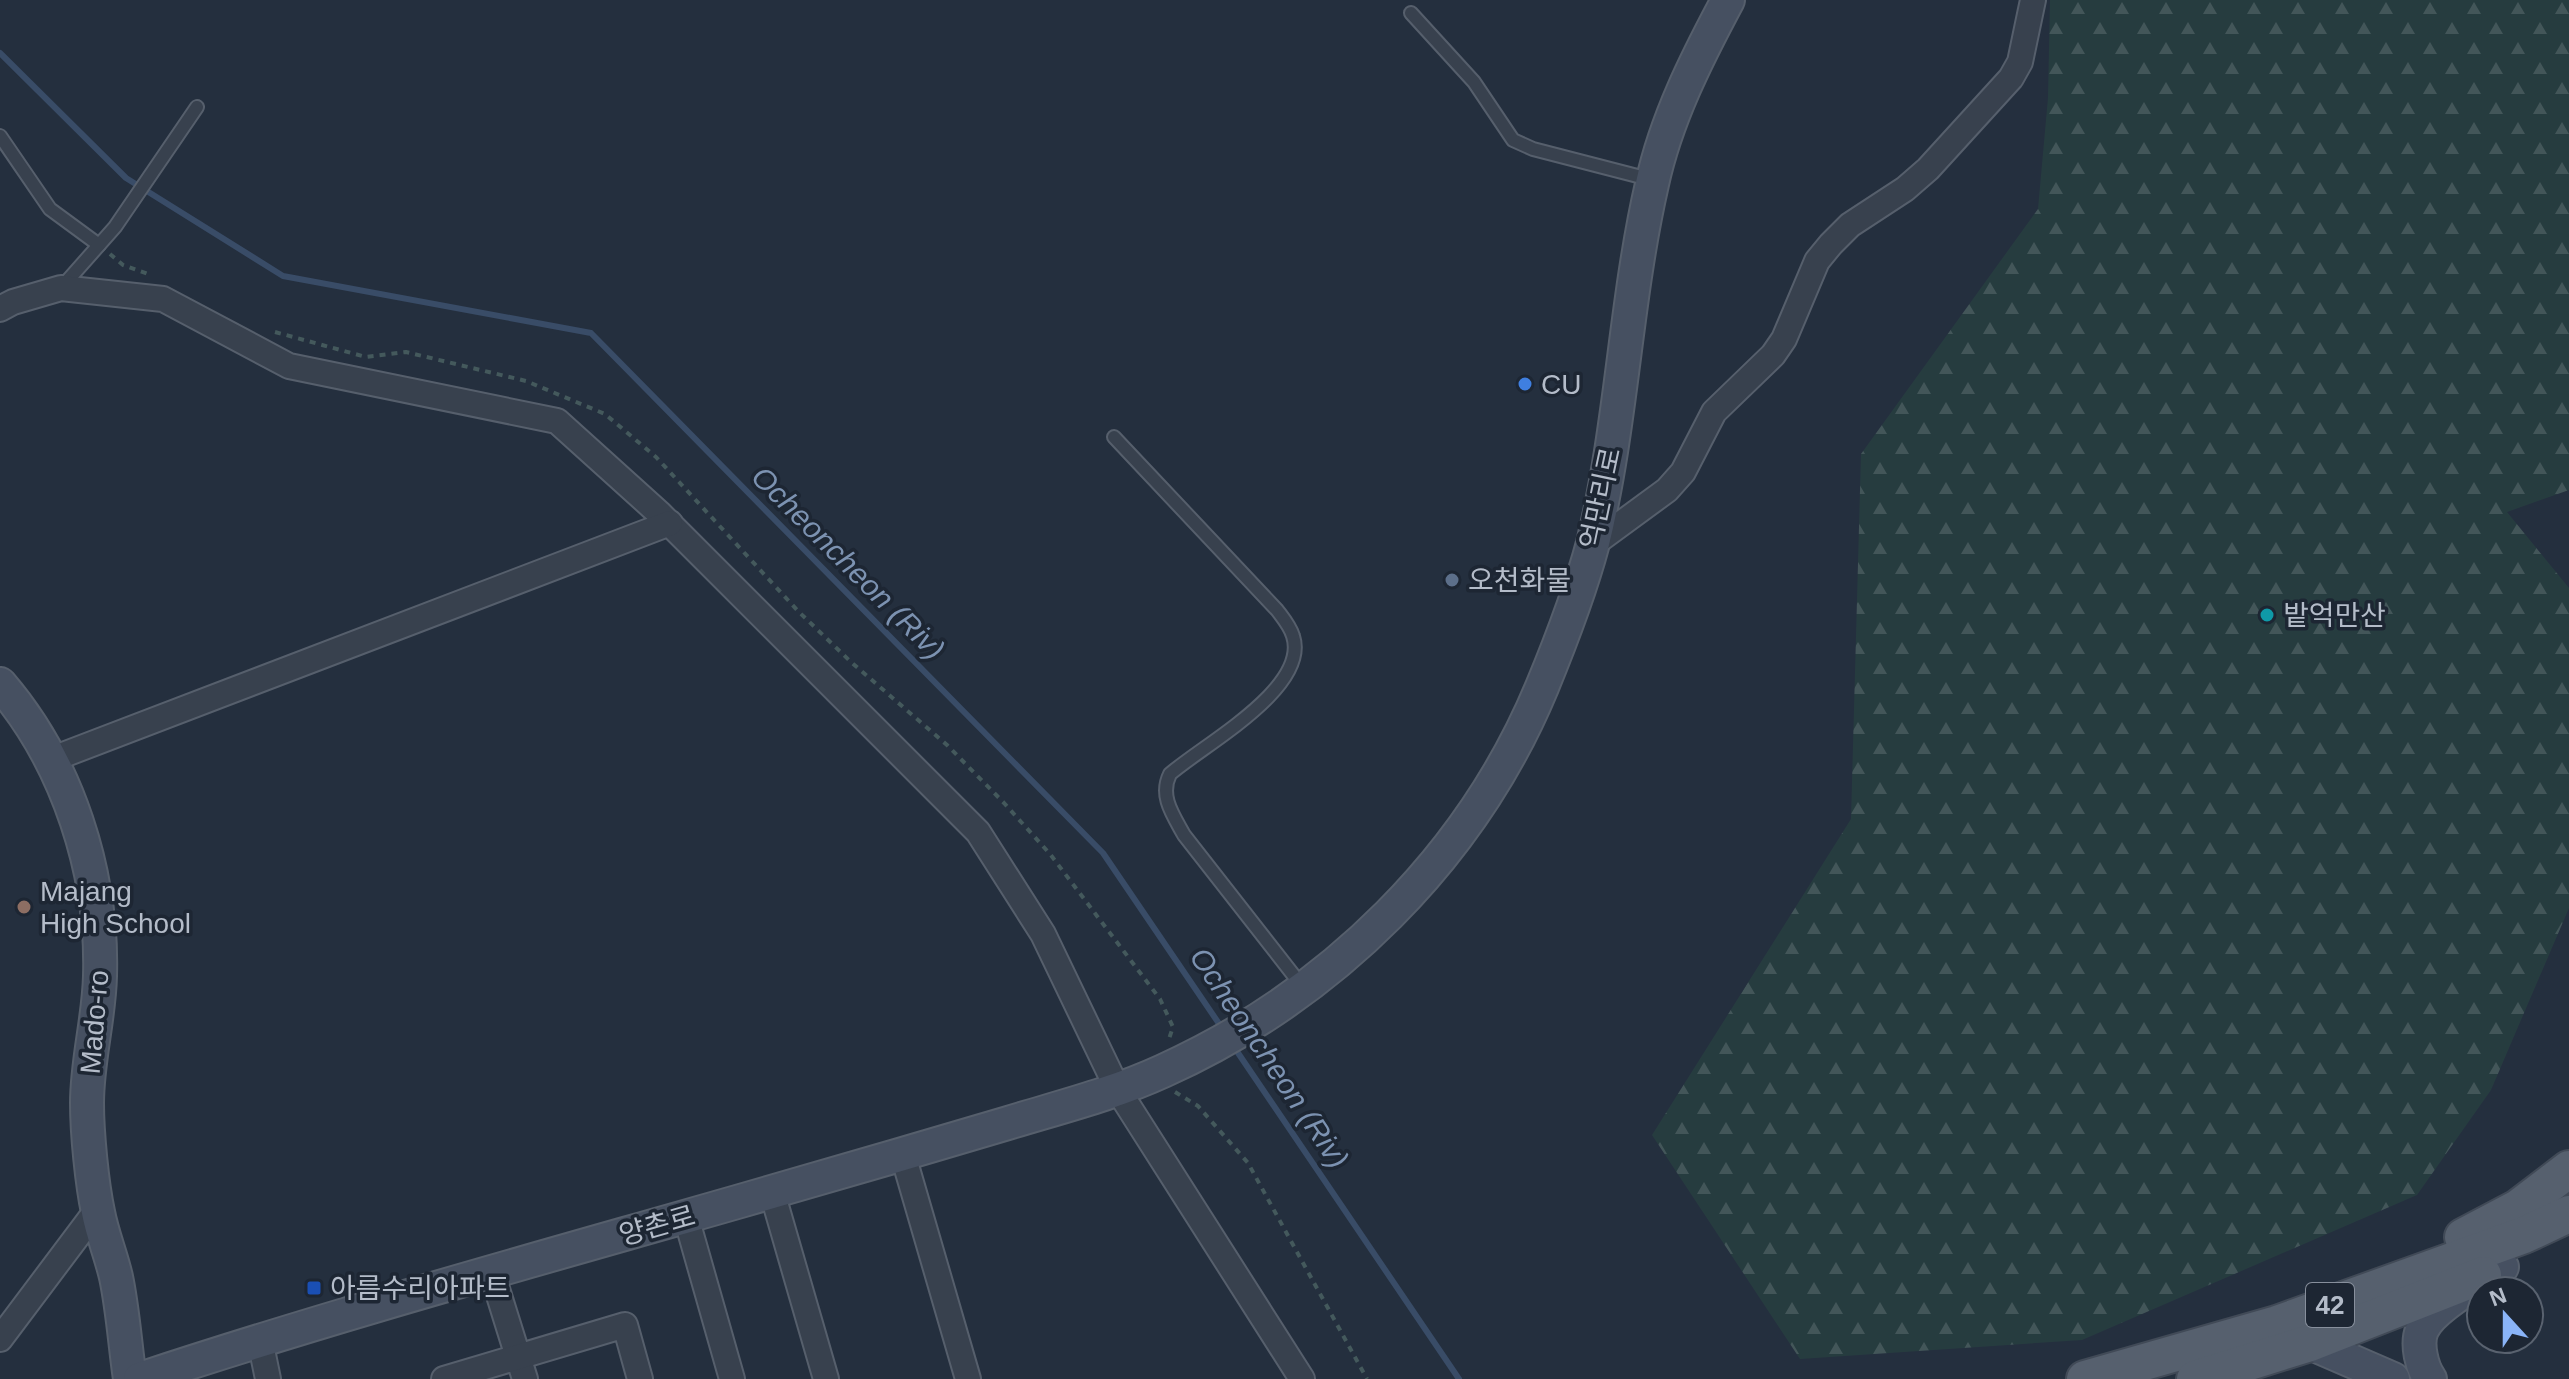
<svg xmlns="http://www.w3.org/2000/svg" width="2569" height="1379" font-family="Arial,'Noto Sans KR',sans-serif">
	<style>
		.forest { fill: url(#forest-firs) }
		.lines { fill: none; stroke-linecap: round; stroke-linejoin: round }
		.stream { stroke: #394c67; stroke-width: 6 }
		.lane-casing { stroke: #565f6c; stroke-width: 16 }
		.street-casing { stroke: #565f6c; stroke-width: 28 }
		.secondary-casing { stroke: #565f6c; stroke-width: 36 }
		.primary-casing { stroke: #414a57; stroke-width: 40 }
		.path { stroke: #44595c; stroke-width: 4; stroke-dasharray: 6 6; stroke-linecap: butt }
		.lane { stroke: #38414e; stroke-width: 12 }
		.street { stroke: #38414e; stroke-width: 24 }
		.secondary { stroke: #465061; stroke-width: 32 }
		.primary { stroke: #56606e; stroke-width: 36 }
		.shop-dot { fill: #3f7fe0; stroke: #1d2633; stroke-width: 3 }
		.service-dot { fill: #5c6f8a; stroke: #1d2633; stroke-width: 3 }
		.culture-dot { fill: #0f9aa8; stroke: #1d2633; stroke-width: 3 }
		.education-dot { fill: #8d6e63; stroke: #1d2633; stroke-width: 3 }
		.transit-dot { fill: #1a4fb4; stroke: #1d2633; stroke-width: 3 }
		.labels { text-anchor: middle; stroke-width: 7; stroke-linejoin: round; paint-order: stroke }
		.shield { fill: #1d2633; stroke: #878f9c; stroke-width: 2 }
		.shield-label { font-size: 26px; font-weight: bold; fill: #b4bcc9 }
		.poi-label { font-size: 28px; fill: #b4bcc9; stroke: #1d2633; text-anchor: start }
		.street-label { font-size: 28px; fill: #b4bcc9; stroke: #1d2633 }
		.water-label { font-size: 30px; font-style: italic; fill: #7c92b1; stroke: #1d2633 }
	</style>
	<defs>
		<pattern id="forest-firs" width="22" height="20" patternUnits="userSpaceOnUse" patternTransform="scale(2)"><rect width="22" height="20" fill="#263c3f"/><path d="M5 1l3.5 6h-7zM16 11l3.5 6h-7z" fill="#435659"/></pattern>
	</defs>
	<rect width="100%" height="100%" fill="#242f3e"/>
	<!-- forest -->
	<path class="forest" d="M2050,0H2569V490L2507,512L2569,588V908L2491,1090L2417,1195L2082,1340L1800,1359L1652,1135L1851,819L1861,454L2038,209L2048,98Z"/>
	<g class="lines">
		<!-- stream -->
		<g class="stream">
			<path d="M0,53L126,178L283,276L591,333L1103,853L1224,1031"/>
			<path d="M1234,1047L1459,1379"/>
		</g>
		<!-- lane casing -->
		<g class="lane-casing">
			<g id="lane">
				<path d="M1411,13L1474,82L1513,140L1533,149L1653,180"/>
				<path d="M0,136L50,209L99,245"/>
				<path d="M61,288L115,227L197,107"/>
				<path d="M1114,437L1277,610C1283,618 1290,626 1293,636C1310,688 1203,745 1170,774C1159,796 1173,815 1184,835L1302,986"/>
			</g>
		</g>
		<!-- street casing -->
		<g class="street-casing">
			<g id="street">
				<path d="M0,309L13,302L61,288L163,299L289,366L557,421L660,514L978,832L1043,934L1118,1090L1302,1379"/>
				<path d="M1592,545L1667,490L1683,472L1714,412L1773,355L1784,339L1817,261L1831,244L1850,225L1905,189L1928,169L2011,78L2020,62L2033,0"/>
				<path d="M50,760L670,523"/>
				<path d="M903,1155L968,1379"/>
				<path d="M772,1192L826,1379"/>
				<path d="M686,1217L732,1379"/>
				<path d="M492,1273L525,1379"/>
				<path d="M0,1339L97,1210"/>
				<path d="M260,1340L268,1379"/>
				<path d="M444,1379L625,1325L640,1379"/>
			</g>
		</g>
		<!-- secondary casing -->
		<g class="secondary-casing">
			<g id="secondary">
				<path d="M0,684C68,763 103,873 100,976C99,1019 87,1060 87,1103C87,1133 92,1184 98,1212C102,1234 111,1255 116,1277C123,1310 125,1345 130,1379"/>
				<path d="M2294,1334L2310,1343L2393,1379"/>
				<path d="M140,1379C337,1314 538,1259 737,1202C827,1176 918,1150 1008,1123C1060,1107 1113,1094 1163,1071C1331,995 1471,858 1542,687C1561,641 1580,592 1593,543C1622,425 1625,302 1652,184C1666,119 1697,58 1728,0"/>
				<path d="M2430,1379C2422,1368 2416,1344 2422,1330C2431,1308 2481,1280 2502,1267"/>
			</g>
		</g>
		<!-- primary casing -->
		<g class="primary-casing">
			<g id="primary">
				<path d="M2463,1237L2518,1208L2569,1169"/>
				<path d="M2085,1379L2277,1324L2524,1235L2569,1214"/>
				<path d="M2195,1379L2310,1343L2483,1275"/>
			</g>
		</g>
		<!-- path -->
		<g class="path">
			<path d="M110,254L123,265L151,275"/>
			<path d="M275,332L366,357L406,352L526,381L605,414L656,457L798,611L851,662L947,745L1004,803L1050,854L1160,999L1173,1027L1169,1039"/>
			<path d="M1175,1092L1198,1106L1248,1163L1367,1379"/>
		</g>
		<!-- lane -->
		<use href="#lane" class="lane"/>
		<!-- street -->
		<use href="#street" class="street"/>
		<!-- secondary -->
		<use href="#secondary" class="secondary"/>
		<!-- primary -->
		<use href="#primary" class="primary"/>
	</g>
	<!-- markers -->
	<circle class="shop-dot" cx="1525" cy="384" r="8"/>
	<circle class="service-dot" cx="1452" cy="580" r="8"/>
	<circle class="culture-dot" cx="2267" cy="615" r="8"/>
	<circle class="education-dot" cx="24" cy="907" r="8"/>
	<rect class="transit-dot" x="306" y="1280" width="16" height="16" rx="4"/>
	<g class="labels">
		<!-- shield labels -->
		<rect class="shield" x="2306" y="1283" width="48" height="44" rx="6"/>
		<g class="shield-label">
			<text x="2330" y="1314">42</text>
		</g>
		<!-- poi labels -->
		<g class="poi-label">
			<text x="1541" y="394">CU</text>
			<text x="1468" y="590">오천화물</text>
			<text x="2283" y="625">밭억만산</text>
			<text x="40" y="901">Majang<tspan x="40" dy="32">High School</tspan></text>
			<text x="330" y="1298">아름수리아파트</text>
		</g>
		<!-- street labels -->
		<g class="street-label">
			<text transform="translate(1600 498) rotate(-78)" y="10">억만리로</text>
			<text transform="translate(94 1022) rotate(-85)" y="10">Mado-ro</text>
			<text transform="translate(657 1225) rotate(-16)" y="10">양촌로</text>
		</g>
		<!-- water labels -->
		<g class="water-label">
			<text transform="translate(848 563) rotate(45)" y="10">Ocheoncheon (Riv)</text>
			<text transform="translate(1269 1058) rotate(56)" y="10">Ocheoncheon (Riv)</text>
		</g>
	</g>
	<!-- north arrow -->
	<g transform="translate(2505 1315) rotate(339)"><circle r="38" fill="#1d2633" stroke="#59626f" stroke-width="2"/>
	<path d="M0-6L14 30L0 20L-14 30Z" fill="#8ab4f8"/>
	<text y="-12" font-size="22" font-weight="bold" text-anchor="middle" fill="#b4bcc9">N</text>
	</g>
</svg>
